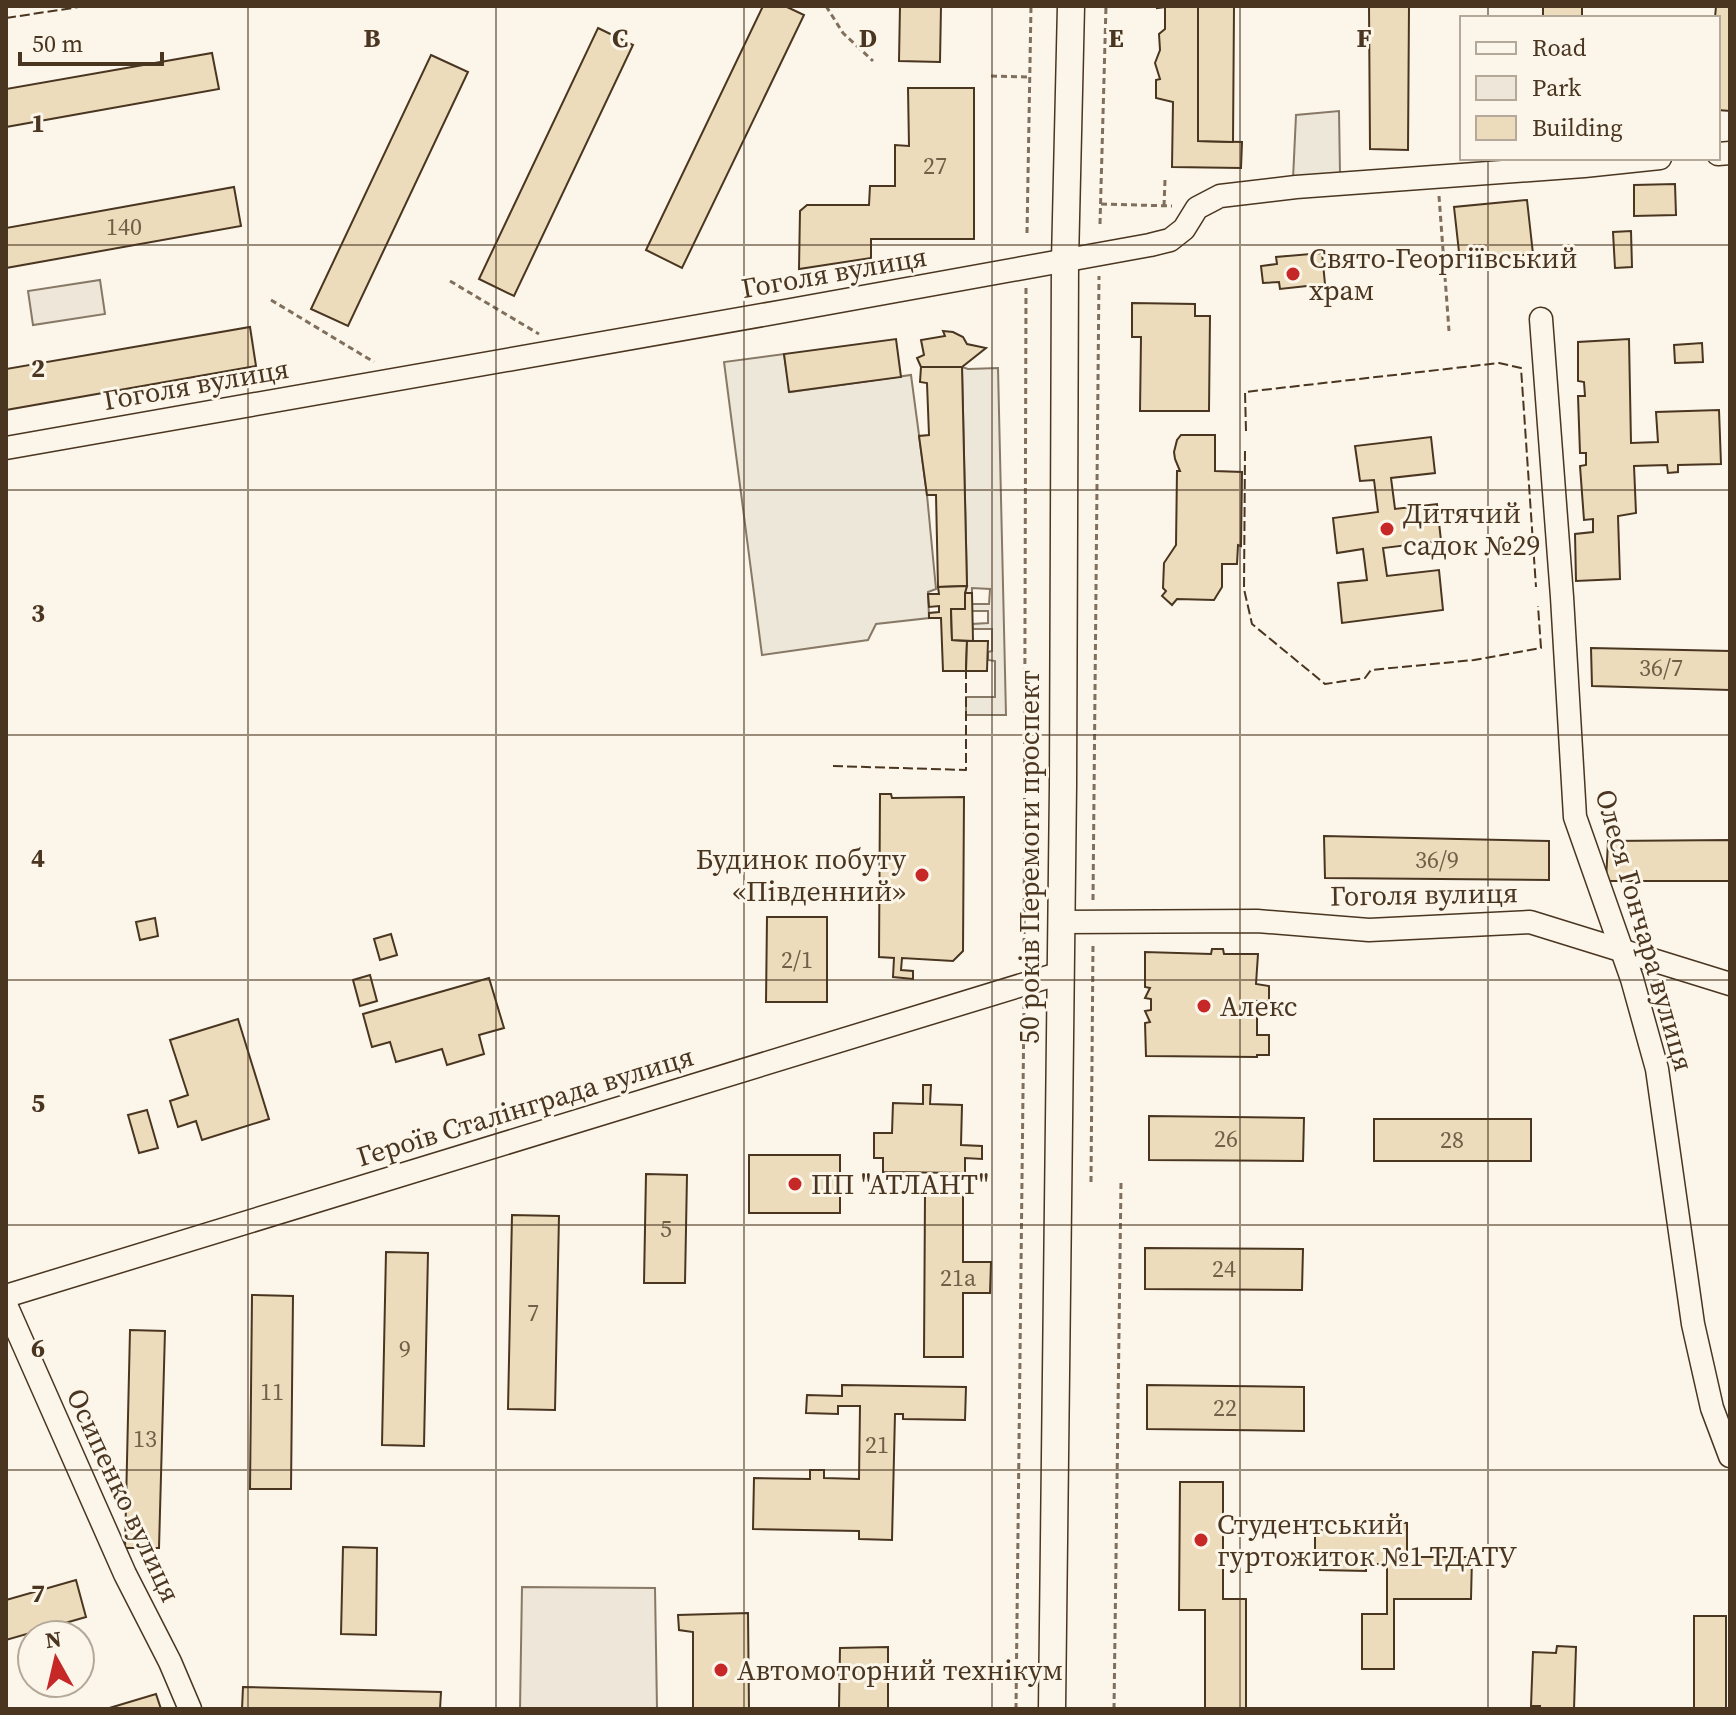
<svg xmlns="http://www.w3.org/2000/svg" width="1736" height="1715" font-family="'Source Serif 4',serif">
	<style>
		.green { fill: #ede6d9; stroke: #887966; stroke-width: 2 }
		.parking { fill: #ede7d9; stroke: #887966; stroke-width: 2 }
		.building { fill: #ecdcbc; stroke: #4a3520; stroke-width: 2 }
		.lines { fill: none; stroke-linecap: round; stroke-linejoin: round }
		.minor-casing { stroke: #4a3520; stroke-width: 25 }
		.major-casing { stroke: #4a3520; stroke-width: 29 }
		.path { stroke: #7f6f5c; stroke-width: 3; stroke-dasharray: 6 4; stroke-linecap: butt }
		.minor { stroke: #fbf6e9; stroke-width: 22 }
		.major { stroke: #fbf6e9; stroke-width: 26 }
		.fence { stroke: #4a3520; stroke-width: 2; stroke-dasharray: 10 4; stroke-linecap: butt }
		.grid { fill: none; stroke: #4a3520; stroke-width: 2; stroke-opacity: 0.55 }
		.poi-dot { fill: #c62828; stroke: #fbf6e9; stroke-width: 3 }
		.labels { text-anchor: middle; stroke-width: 6; stroke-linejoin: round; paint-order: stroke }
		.number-label { font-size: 24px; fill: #725f47 }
		.poi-label { font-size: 28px; fill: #4a3520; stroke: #fbf6e9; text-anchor: start }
		.street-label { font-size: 28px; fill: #4a3520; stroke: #fbf6e9 }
		.grid-label { font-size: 26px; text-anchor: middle; font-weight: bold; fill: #4a3520; stroke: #fbf6e9; stroke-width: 6; stroke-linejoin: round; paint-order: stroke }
	</style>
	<rect width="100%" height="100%" fill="#fbf6e9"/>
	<!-- green -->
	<g class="green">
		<path d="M100,280L105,314L33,325L28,291Z"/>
		<path d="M522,1587L655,1588L657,1709H520Z"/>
	</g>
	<!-- parking -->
	<g class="parking">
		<path d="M1339,111L1340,174L1293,179L1296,115Z"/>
		<path d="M784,354L790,392L911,375L927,495L936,589L928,592L929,618L876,624L868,640L762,655L724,362Z"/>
		<path d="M962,367L968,369L998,368L1006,715H966V697H995V661L988,660V652L992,651V629H973L972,624L988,623V611H972L971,604H989L990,589L972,588V593H965L967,586Z"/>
	</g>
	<!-- building -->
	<g class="building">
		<path d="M763,6H785L804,15L682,268L646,250Z"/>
		<path d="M900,6H941L940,62L899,61Z"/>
		<path d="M1157,6H1198V141L1242,142L1241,168L1172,167L1173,102L1156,98V80L1160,79L1155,63L1160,50L1159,34L1165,29V7L1157,8Z"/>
		<path d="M1198,6H1234L1233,142L1198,141Z"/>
		<path d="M1369,6H1409L1408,150L1370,149Z"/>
		<rect x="1543" y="6" width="39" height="12"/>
		<path d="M1716,6H1730V111L1718,110V18H1715Z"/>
		<path d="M598,28L633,45L514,296L479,279Z"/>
		<path d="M212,53L219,89L6,127V89Z"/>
		<path d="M431,55L468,72L348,326L311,309Z"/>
		<path d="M908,88H974V239H871V258L799,269L800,211L807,205H869L870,186H895V145L909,146Z"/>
		<path d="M1675,184L1676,215L1634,216V185Z"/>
		<path d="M234,187L241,226L6,268V228Z"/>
		<path d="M1527,200L1533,254L1460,261L1454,207Z"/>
		<path d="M1631,231L1632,267L1615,268L1613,232Z"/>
		<path d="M1322,253L1325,284L1280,289L1279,282L1263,283L1261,266L1277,264L1276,257Z"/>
		<path d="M1132,303L1195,304V316H1210L1209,411H1140L1141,337H1132Z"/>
		<path d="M250,327L256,366L6,410V369Z"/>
		<path d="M943,331L953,332L963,337L967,344L986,348L962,367H921L917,358L924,355L921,340L945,336Z"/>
		<path d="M896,339L901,377L789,392L784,354Z"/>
		<path d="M1629,339L1631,443L1658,442L1656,412L1719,410L1721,464L1678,465V472L1668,473L1667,465L1634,466L1636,513L1618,516L1620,579L1576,581L1575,534L1593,532V519L1584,520L1580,466L1586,465V453H1580L1578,396H1585L1584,382L1578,381V342Z"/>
		<path d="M1702,343L1703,362L1675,363L1674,345Z"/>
		<path d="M921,367H962L967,586L938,587L936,495H927L919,436L929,435L927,383L920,382Z"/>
		<path d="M1181,435H1215V471L1242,472L1241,546L1238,545L1237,564H1222V587L1214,600L1177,599L1172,605L1162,596L1166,591L1163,588L1164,563L1176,545L1177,471H1180L1175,459L1174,452L1177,440Z"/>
		<path d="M1431,437L1435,473L1391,478L1395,509L1437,504L1441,541L1383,548L1387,576L1439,570L1443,610L1342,623L1338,583L1367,580L1363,549L1337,553L1333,518L1378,512L1374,480L1360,481L1355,446Z"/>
		<path d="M967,586L965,593V609H951L952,640L967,641L966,671H943L941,618H929V613L939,612V606L929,607L928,594H939L938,587Z"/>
		<path d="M965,593H972L973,641L952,640L951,609H965Z"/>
		<path d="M967,641H988L987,671H966Z"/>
		<path d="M1591,648L1730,651V690L1592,686Z"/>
		<path d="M880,794H891L892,798L964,797L963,951L953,961L902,958L901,970L913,971V979L893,977L894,958L879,957Z"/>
		<path d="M1324,836L1549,841V880L1325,878Z"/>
		<path d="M1730,840V881H1606L1608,841Z"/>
		<path d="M767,917H827V1002H766Z"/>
		<path d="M155,918L158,936L140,940L136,922Z"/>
		<path d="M391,934L397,955L380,960L374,939Z"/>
		<path d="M1212,949H1223L1224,954H1258L1256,984L1269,986V1001H1257V1035H1269V1055H1257V1057L1146,1056L1145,1023L1150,1022L1145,1011L1151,1010V999L1145,998L1150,988L1145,987V952L1211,954Z"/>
		<path d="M370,975L377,1001L360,1006L353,980Z"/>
		<path d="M489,978L504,1028L479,1035L484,1054L447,1065L442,1049L396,1062L390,1042L372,1047L363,1014Z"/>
		<path d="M238,1019L269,1119L202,1140L196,1121L178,1127L170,1101L188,1095L170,1040Z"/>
		<path d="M923,1085H931L930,1104L962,1105L961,1145L982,1146V1159L965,1158V1173L883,1172V1158H874V1133H892L893,1103L923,1104Z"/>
		<path d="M147,1110L158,1148L139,1153L128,1115Z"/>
		<path d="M1149,1116L1304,1118L1303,1161L1149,1160Z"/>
		<rect x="1374" y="1119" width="157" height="42"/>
		<rect x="749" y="1155" width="91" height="58"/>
		<path d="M646,1174L687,1175L685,1283H644Z"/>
		<path d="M925,1194H963V1262H991L990,1293H963V1357H924Z"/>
		<path d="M512,1215L559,1216L555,1410L508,1409Z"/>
		<path d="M1145,1248L1303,1249L1302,1290L1145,1289Z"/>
		<path d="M386,1252L428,1253L424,1446L382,1445Z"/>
		<path d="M252,1295L293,1296L291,1489H250Z"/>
		<path d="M130,1330L165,1331L159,1548H125Z"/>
		<path d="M842,1385L966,1387L965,1420L903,1419V1414H895L892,1540L859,1539V1531L753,1529L754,1478L810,1479V1470H824V1478L859,1479L860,1406H838V1414L806,1413L807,1395L842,1396Z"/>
		<path d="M1147,1385L1304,1387V1431L1147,1429Z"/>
		<path d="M1180,1482H1223V1599H1246V1709H1205V1610H1179Z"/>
		<path d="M1390,1522L1407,1523V1563H1420V1557H1472L1471,1599H1394V1669H1362V1614H1387V1564H1366V1571L1320,1570V1550H1315V1530L1390,1531Z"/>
		<path d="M343,1547L377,1548L376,1635L341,1634Z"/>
		<path d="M76,1580L86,1617L6,1640V1600Z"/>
		<path d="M748,1613L749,1709H693V1632L679,1630L678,1615Z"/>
		<rect x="1694" y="1616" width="32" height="93"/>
		<path d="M1557,1646L1576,1647L1574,1709H1540V1706H1531L1533,1652L1556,1653Z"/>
		<path d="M888,1647V1709H839L840,1648Z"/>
		<path d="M243,1687L441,1692L440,1709H242Z"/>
		<path d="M156,1694L161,1709H106Z"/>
	</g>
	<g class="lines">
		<!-- minor casing -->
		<g class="minor-casing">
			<g id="minor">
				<path d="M1718,154L1730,153"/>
				<path d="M1541,319L1562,597L1575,817L1632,979L1657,1069L1693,1324L1712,1408L1730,1456"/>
				<path d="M6,448L785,311L1150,245L1170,240L1184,229L1197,208L1220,196L1296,187L1584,166L1660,158"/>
				<path d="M1061,922L1257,921L1369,930L1530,922L1730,984"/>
				<path d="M6,1296L1061,973"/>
				<path d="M6,1305L125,1574L170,1662L190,1709"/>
			</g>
		</g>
		<!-- major casing -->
		<g class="major-casing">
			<path id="major" d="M1052,1709L1063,786L1065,261L1071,6"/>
		</g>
		<!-- path -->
		<g class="path">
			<path d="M826,6L843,33L873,61"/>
			<path d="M991,76L1030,77"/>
			<path d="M1439,196L1449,331"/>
			<path d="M1101,204L1172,206"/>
			<path d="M1164,206L1165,180"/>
			<path d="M1100,224L1106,6"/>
			<path d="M1027,233L1031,6"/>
			<path d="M450,281L539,334"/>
			<path d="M271,300L374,362"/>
			<path d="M1025,787H1041"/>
			<path d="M1093,900L1099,276"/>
			<path d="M1024,964L1026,288"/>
			<path d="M1091,1182L1093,944"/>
			<path d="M1016,1709L1024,1004"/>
			<path d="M1114,1709L1121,1182"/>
		</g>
		<!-- minor -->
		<use href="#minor" class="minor"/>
		<!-- major -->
		<use href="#major" class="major"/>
		<!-- fence -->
		<g class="fence">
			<path d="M6,18L86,6"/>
			<path d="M1246,431L1245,392L1499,363L1521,368L1536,587"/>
			<path d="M1245,451L1244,589L1252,624L1325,684L1365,678L1371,670L1474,660L1541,648L1538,606"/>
			<path d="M833,766L966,770V671"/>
		</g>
	</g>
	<!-- grid -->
	<path class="grid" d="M248,6V1709M496,6V1709M744,6V1709M992,6V1709M1240,6V1709M1488,6V18M1488,158V1709M6,245H1730M6,490H1730M6,735H1730M6,980H1730M6,1225H1730M6,1470H1730"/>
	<!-- markers -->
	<g class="poi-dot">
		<circle cx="1293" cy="274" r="8"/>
		<circle cx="1387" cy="529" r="8"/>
		<circle cx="922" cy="875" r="8"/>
		<circle cx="1204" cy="1006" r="8"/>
		<circle cx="795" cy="1184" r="8"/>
		<circle cx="1201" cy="1540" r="8"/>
		<circle cx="721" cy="1670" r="8"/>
	</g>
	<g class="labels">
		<!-- number labels -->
		<g class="number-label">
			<text x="935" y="174">27</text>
			<text x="124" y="235">140</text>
			<text x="1661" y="676">36/7</text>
			<text x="1437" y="868">36/9</text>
			<text x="797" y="968">2/1</text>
			<text x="1226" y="1147">26</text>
			<text x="1452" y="1148">28</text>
			<text x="666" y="1237">5</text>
			<text x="1224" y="1277">24</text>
			<text x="958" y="1286">21а</text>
			<text x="533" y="1321">7</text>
			<text x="405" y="1357">9</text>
			<text x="272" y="1400">11</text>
			<text x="1225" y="1416">22</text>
			<text x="145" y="1447">13</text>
			<text x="877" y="1453">21</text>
		</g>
		<!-- poi labels -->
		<g class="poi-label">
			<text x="1309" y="268">Свято-Георгіївський<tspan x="1309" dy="32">храм</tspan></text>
			<text x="1403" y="523">Дитячий<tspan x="1403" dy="32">садок №29</tspan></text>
			<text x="906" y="869" text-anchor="end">Будинок побуту<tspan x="906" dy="32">«Південний»</tspan></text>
			<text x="1220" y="1016">Алекс</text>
			<text x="811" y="1194">ПП "АТЛАНТ"</text>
			<text x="1217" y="1534">Студентський<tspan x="1217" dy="32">гуртожиток №1 ТДАТУ</tspan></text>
			<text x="737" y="1680">Автомоторний технікум</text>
		</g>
		<!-- street labels -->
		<g class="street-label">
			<text transform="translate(834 272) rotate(-10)" y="10">Гоголя вулиця</text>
			<text transform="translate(196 384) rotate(-10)" y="10">Гоголя вулиця</text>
			<text transform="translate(1029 857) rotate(-90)" y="10">50 років Перемоги проспект</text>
			<text transform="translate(1424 894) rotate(-1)" y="10">Гоголя вулиця</text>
			<text transform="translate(1645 930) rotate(74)" y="10">Олеся Гончара вулиця</text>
			<text transform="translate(525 1106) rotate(-17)" y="10">Героїв Сталінграда вулиця</text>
			<text transform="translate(124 1495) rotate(65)" y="10">Осипенко вулиця</text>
		</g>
	</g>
	<g class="grid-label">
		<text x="372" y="47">B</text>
		<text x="620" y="47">C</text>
		<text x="868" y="47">D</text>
		<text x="1116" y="47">E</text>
		<text x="1364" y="47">F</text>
		<text x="38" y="132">1</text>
		<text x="38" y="377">2</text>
		<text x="38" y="622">3</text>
		<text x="38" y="867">4</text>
		<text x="38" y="1112">5</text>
		<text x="38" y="1357">6</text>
		<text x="38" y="1602">7</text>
	</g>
	<!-- border -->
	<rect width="1736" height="1715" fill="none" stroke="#4a3520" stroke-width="16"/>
	<!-- legend -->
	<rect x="1460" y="16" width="260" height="144" fill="#fbf6e9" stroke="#b4a999" stroke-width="2"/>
	<rect x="1476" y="42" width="40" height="12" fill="#fbf6e9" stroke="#b4a999" stroke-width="2"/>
	<text x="1532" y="56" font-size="24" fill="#4a3520">Road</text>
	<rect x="1476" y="76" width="40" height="24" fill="#ede6d9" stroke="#b4a999" stroke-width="2"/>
	<text x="1532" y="96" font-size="24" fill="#4a3520">Park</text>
	<rect x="1476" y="116" width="40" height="24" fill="#ecdcbc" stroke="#b4a999" stroke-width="2"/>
	<text x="1532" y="136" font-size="24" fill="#4a3520">Building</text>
	<!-- north arrow -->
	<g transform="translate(56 1659) rotate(352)"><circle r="38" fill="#fbf6e9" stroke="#b4a999" stroke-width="2"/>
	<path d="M0-6L14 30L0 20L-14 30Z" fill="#c62828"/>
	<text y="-12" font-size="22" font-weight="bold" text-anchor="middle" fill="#4a3520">N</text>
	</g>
	<!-- scale -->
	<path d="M20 52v12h142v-12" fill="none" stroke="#4a3520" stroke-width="4"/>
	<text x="32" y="52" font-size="24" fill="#4a3520" stroke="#fbf6e9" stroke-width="6" paint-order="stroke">50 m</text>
</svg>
